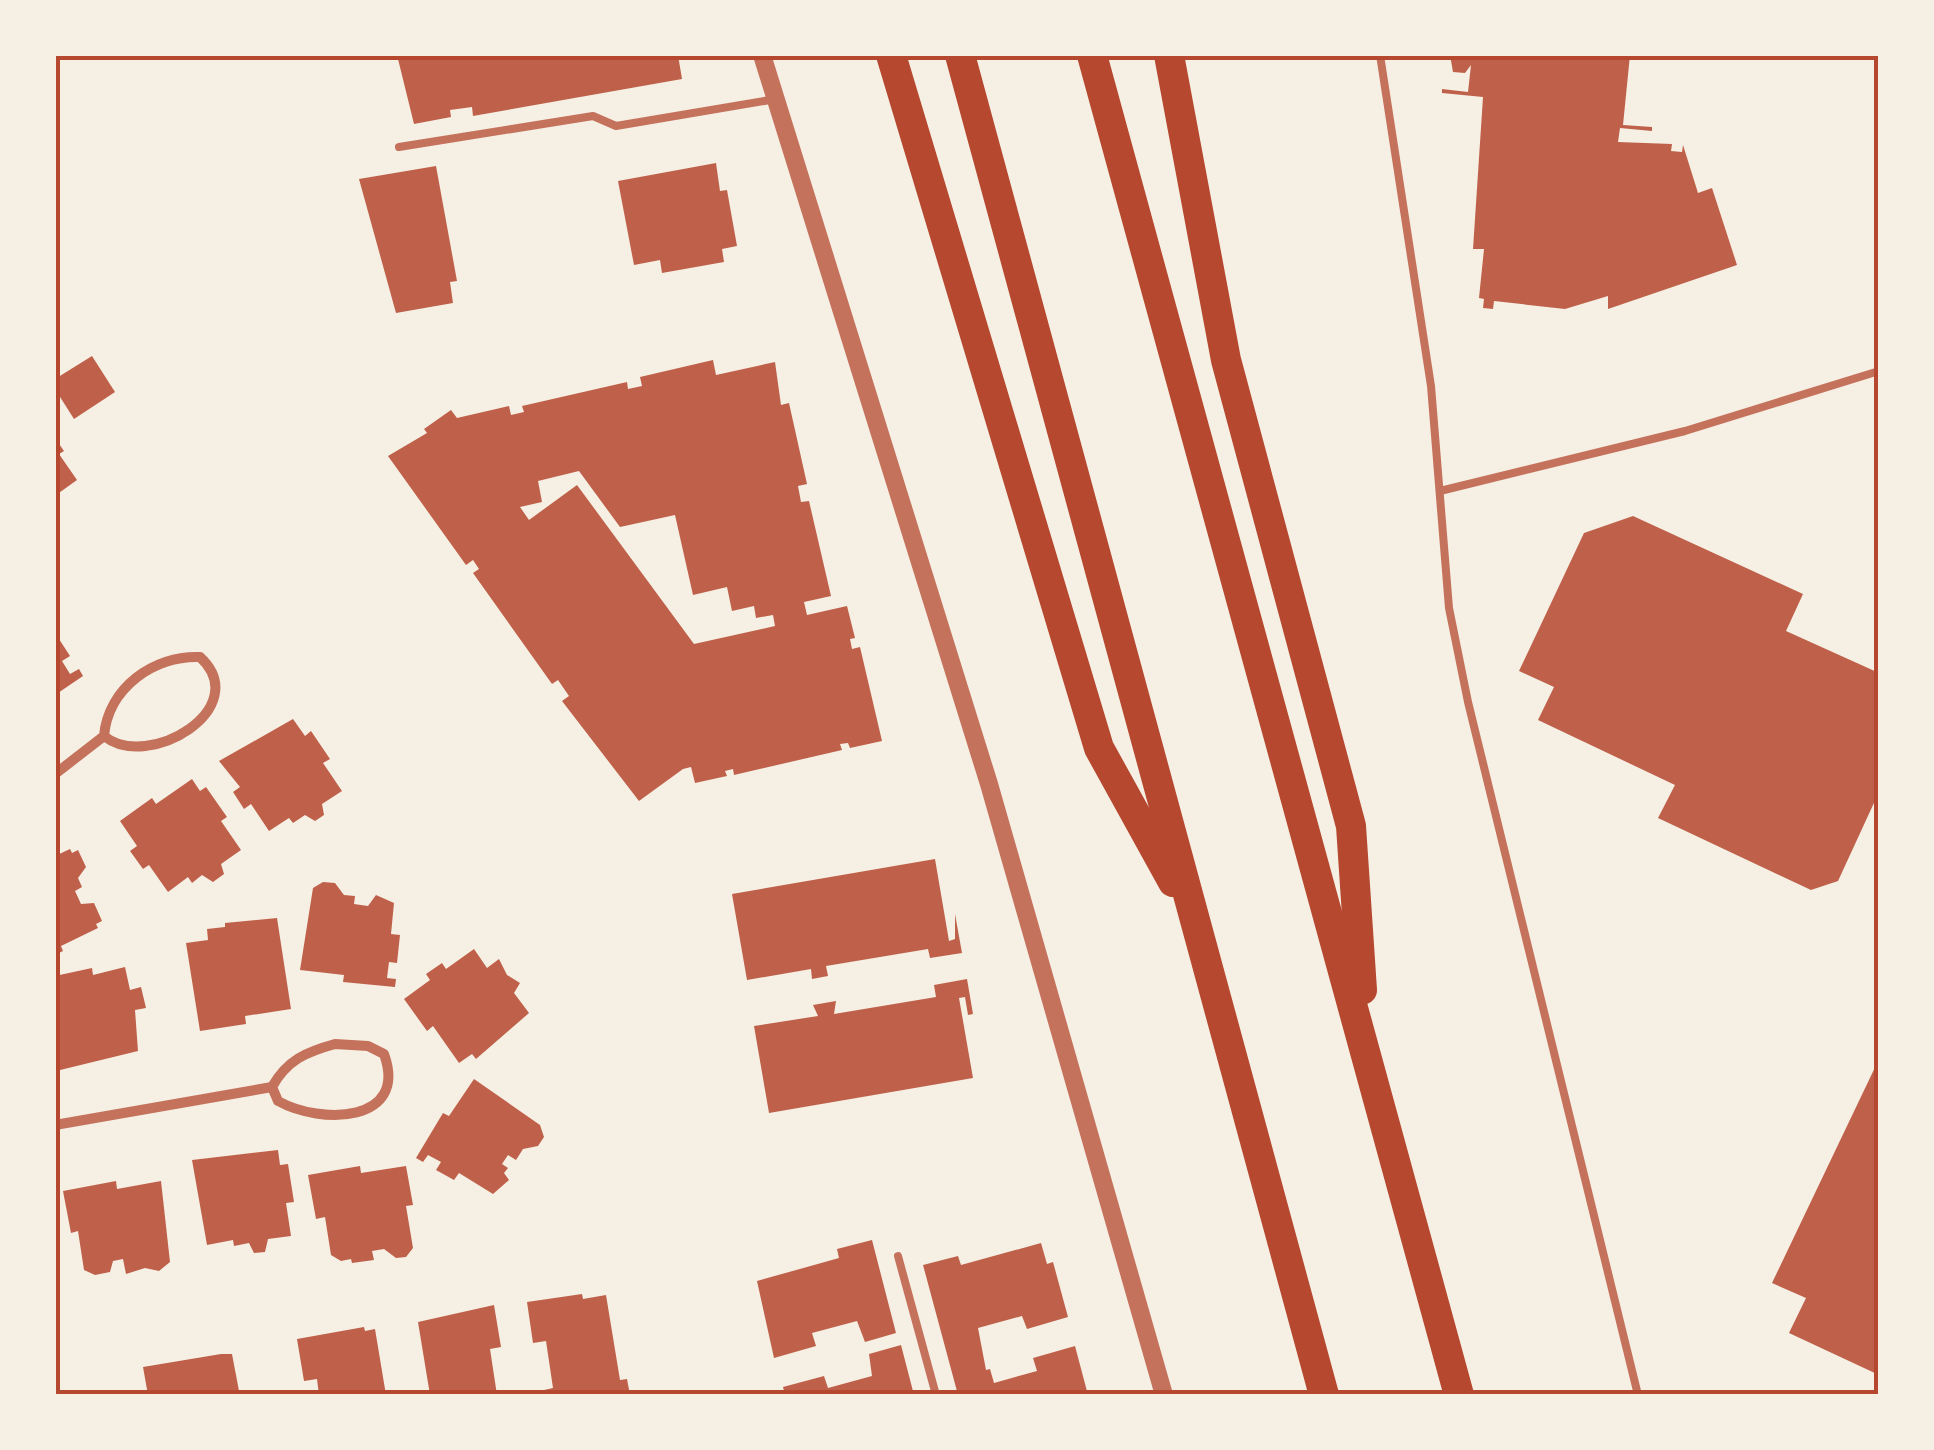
<svg xmlns="http://www.w3.org/2000/svg" width="1934" height="1450" font-family="Helvetica,sans-serif">
	<style>
		.building { fill: #bf614a; fill-rule: evenodd }
		.lines { fill: none; stroke-linecap: round; stroke-linejoin: round }
		.service { stroke: #c5725c; stroke-width: 8 }
		.minor { stroke: #c5725c; stroke-width: 10 }
		.tertiary { stroke: #c5725c; stroke-width: 18 }
		.motorway { stroke: #b5482f; stroke-width: 30 }
		.neatline { fill: none; stroke: #b5482f; stroke-width: 4 }
	</style>
	<rect width="100%" height="100%" fill="#f6efe4"/>
	<!-- building -->
	<g class="building">
		<path d="M397,55H678L682,79L473,116L472,107L450,110L451,117L414,124Z"/>
		<path d="M1450,55H1630L1623,125L1652,127V131L1620,128L1618,142L1672,144L1671,151L1682,152L1683,145L1698,193L1712,188L1737,265L1608,309V296L1565,309L1494,301L1493,309L1483,308L1484,299L1479,298L1484,249H1473L1483,97L1442,93V89L1468,92L1471,65L1465,73L1453,72Z"/>
		<path d="M716,163L720,191L727,190L737,246L722,249L724,262L662,273L660,260L634,265L618,181Z"/>
		<path d="M436,166L457,281L450,282L453,303L396,313L359,179Z"/>
		<path d="M92,356L115,392L74,419L55,389V379Z"/>
		<path d="M713,360L716,375L775,362L781,405L789,403L807,484L798,486L801,502L809,501L831,596L804,602L807,615L847,606L855,638L850,639L852,649L860,647L882,741L850,748L848,743L840,744L842,750L734,775L733,769L725,771L727,776L695,783L691,767L683,769L639,801L562,701L569,696L558,680L552,684L473,573L479,569L473,560L466,565L388,456L427,433L424,429L451,410L457,418L509,406L511,415L524,412L522,406L627,382L628,389L642,386L640,377ZM579,471L620,527L675,515L693,595L727,587L732,611L754,606L756,618L773,615L775,626L694,644L577,485L529,520L520,507L542,502L538,481Z"/>
		<path d="M55,438L64,451L59,454L77,480L56,495L57,509H55Z"/>
		<path d="M1633,516L1803,594L1786,631L1879,673V792L1838,881L1811,890L1658,818L1675,785L1538,720L1554,687L1519,671L1584,533Z"/>
		<path d="M59,639L70,656L62,661L70,674L79,669L83,676L55,695V641Z"/>
		<path d="M293,719L305,736L311,731L330,759L323,763L342,791L322,804L324,815L315,821L305,815L293,823L289,818L269,831L251,804L244,809L233,792L240,787L219,761Z"/>
		<path d="M192,779L200,791L206,787L227,817L221,821L241,850L221,864L224,874L213,882L202,875L192,883L188,877L168,892L149,865L143,869L130,851L137,846L120,821L152,798L156,804Z"/>
		<path d="M70,849L72,853L78,850L86,867L78,878L82,887L75,891L81,904L94,903L102,921L96,924L98,928L61,946L63,951L55,955V856Z"/>
		<path d="M935,859L949,941L955,939V914L962,953L930,958L928,949L826,966L828,976L812,979L811,969L747,980L732,894Z"/>
		<path d="M323,882L335,883L344,895L355,896L354,904L368,906L376,895L394,903L391,934L400,935L397,963L389,962L387,978L396,979L395,987L343,982L344,975L300,970L313,888Z"/>
		<path d="M277,918L291,1009L245,1016L246,1024L200,1031L186,943L208,940L207,929L225,927V923Z"/>
		<path d="M474,949L487,968L499,959L507,975L520,983L514,993L529,1013L476,1059L472,1054L459,1063L433,1026L427,1031L404,999L430,980L426,974L442,963L446,969Z"/>
		<path d="M125,967L130,990L141,987L146,1008L135,1010L138,1051L56,1071L55,976L92,968L93,975Z"/>
		<path d="M967,979L973,1014L968,1015L965,997L959,998L973,1078L769,1113L754,1026L818,1016L813,1005L836,1001L834,1014L936,997L934,985Z"/>
		<path d="M1879,1059V1375L1789,1333L1806,1298L1772,1283Z"/>
		<path d="M474,1079L540,1125L544,1137L538,1146L523,1149L516,1160L508,1155L502,1164L508,1168L504,1173L509,1180L493,1194L459,1173L454,1180L436,1170L441,1162L428,1155L423,1162L416,1158L443,1113L449,1116Z"/>
		<path d="M278,1150L280,1165L288,1164L294,1202L286,1203L291,1236L268,1239L265,1252L254,1253L249,1243L234,1246L233,1240L207,1245L192,1160Z"/>
		<path d="M360,1166L361,1173L406,1166L413,1205L406,1206L413,1248L406,1257L396,1258L384,1249L372,1251L374,1260L352,1263L351,1259L341,1261L331,1255L325,1217L316,1219L308,1175Z"/>
		<path d="M116,1181L117,1189L161,1181L170,1262L159,1271L145,1268L126,1274L123,1259L113,1261L110,1272L95,1275L84,1270L78,1231L71,1233L63,1191Z"/>
		<path d="M872,1240L896,1333L865,1342L857,1321L812,1333L816,1346L774,1358L757,1281L839,1258L837,1249Z"/>
		<path d="M1041,1243L1047,1264L1053,1262L1068,1317L1027,1329L1022,1316L978,1328L986,1370L990,1369L994,1383L1037,1371L1033,1358L1075,1346L1088,1395H958L923,1265L958,1256L961,1265Z"/>
		<path d="M582,1294L583,1299L606,1295L620,1380L627,1379L630,1395H522L553,1388L546,1341L533,1343L527,1302Z"/>
		<path d="M494,1305L501,1347L490,1349L497,1395H430L418,1322Z"/>
		<path d="M364,1327L365,1331L375,1329L386,1395H319L317,1379L304,1381L297,1339Z"/>
		<path d="M901,1345L914,1395H785L783,1387L824,1376L828,1388L872,1376L869,1354Z"/>
		<path d="M221,1354H232L239,1391L148,1395L143,1367Z"/>
	</g>
	<g class="lines">
		<!-- service -->
		<g class="service">
			<path d="M1380,55L1431,386L1449,608L1468,702L1638,1395"/>
			<path d="M399,147L593,116L616,126L776,99"/>
			<path d="M1440,491L1685,431L1879,371"/>
			<path d="M898,1256L936,1395"/>
		</g>
		<!-- minor -->
		<g class="minor">
			<path d="M55,774L104,736C108,688 154,655 200,657C255,708 148,772 104,736"/>
			<path d="M335,1044L368,1046L384,1054C409,1123 321,1125 278,1101L272,1087C287,1060 306,1052 335,1044Z"/>
			<path d="M55,1125L272,1087"/>
		</g>
		<!-- tertiary -->
		<path class="tertiary" d="M762,55L989,784L1164,1395"/>
		<!-- motorway -->
		<g class="motorway">
			<path d="M891,55L1099,748L1173,882"/>
			<path d="M960,55L1324,1395"/>
			<path d="M1092,55L1459,1395"/>
			<path d="M1169,55L1226,360L1351,826L1362,990"/>
		</g>
	</g>
	<!-- border -->
	<rect width="1934" height="1450" fill="none" stroke="#f6efe4" stroke-width="115"/>
	<rect x="58" y="58" width="1818" height="1334" class="neatline"/>
</svg>
